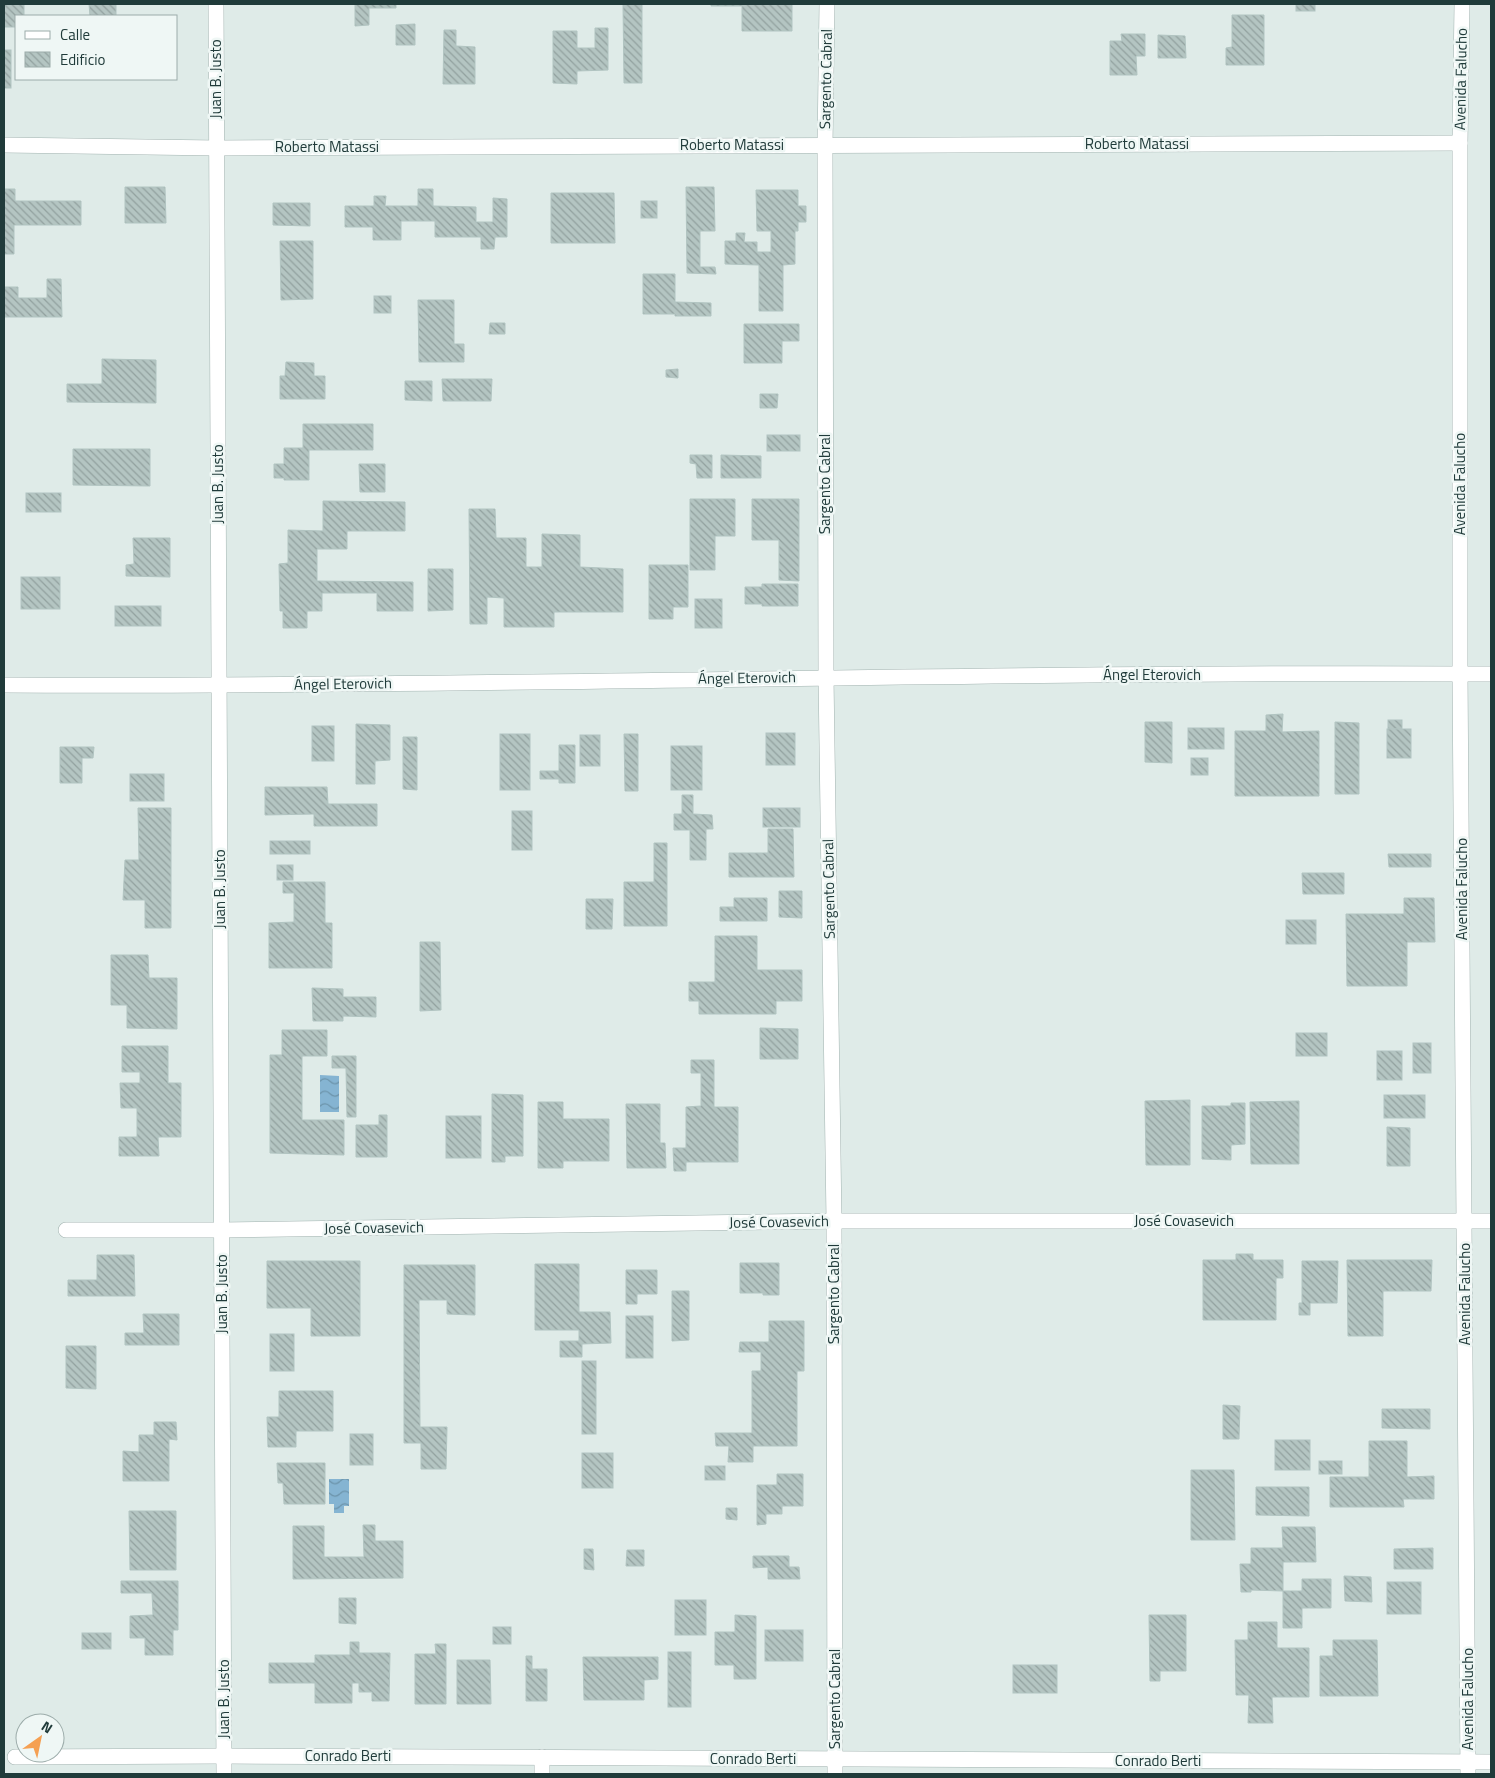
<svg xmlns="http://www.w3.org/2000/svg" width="1495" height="1778" font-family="'Titillium Web',sans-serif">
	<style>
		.water { fill: url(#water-waves) }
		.building { fill: url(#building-back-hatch); stroke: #b1c4c1 }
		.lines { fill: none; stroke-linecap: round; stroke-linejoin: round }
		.minor-casing { stroke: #a2b3b0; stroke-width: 16 }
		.minor { stroke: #fff; stroke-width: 15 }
		.labels { text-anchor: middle; stroke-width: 5; stroke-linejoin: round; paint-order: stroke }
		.street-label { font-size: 15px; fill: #203b3a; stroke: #eff7f5 }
	</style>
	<defs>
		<pattern id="water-waves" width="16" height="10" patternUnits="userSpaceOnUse" patternTransform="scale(1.25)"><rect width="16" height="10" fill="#85b4d2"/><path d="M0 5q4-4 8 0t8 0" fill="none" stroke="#6c94ab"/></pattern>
		<pattern id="building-back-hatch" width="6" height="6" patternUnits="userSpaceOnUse" patternTransform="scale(1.25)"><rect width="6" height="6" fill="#b4c5c2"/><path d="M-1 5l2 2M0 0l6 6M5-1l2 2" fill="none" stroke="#92a19f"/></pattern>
	</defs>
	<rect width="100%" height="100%" fill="#dfebe8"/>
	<!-- water -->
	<g class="water">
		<path d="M320,1075L339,1076V1112H320Z"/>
		<path d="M329,1479H349V1506H344V1513H334V1504H329Z"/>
	</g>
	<!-- building -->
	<g class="building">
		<path d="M4,4H24V16H16V27H4Z"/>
		<path d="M89,4H116V16H90Z"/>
		<path d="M355,4H396V8H369V25L355,26Z"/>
		<path d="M623,4H642V83H624Z"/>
		<path d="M711,4H792V31H742V6H711Z"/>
		<rect x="1296" y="4" width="19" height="7"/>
		<path d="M1232,15H1264V65H1226V48L1232,47Z"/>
		<path d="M415,24V45H396V25Z"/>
		<path d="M595,28H608V70L577,71V84L553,83V31H577V48H595Z"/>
		<path d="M444,30H456V46L475,47V84H443Z"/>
		<path d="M1121,34H1145V56H1136L1137,75H1110V41H1122Z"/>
		<path d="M1158,35L1185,36L1186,58H1158Z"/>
		<rect x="4" y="50" width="7" height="38"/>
		<path d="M125,187H165L166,223H125Z"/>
		<path d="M686,187H714L715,231H700V267H715L716,274L687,273Z"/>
		<path d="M4,189H15V201H81V225H14V254H4Z"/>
		<path d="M418,189H433V206L476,207V222H493V198L507,199V237H495L494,249H481V237H435V221H401V240H373V227H345V206H374V196H386L385,206H418Z"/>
		<path d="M756,190H798V206H806V222H798V231H795V264L783,265V311H759V265L725,264V241H736V233H745L744,242H757V252H771V231H757Z"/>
		<path d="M551,193H614L615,243H551Z"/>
		<rect x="641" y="201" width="16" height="17"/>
		<path d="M273,203H310V226L273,225Z"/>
		<path d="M280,241H313V299L281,300Z"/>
		<path d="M643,274H675V302L711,303V316H675V314H643Z"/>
		<path d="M47,279H61L62,317H4V287H18V298H47Z"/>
		<rect x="374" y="296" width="17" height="17"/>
		<path d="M418,300H454V344H464V362H419Z"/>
		<path d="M490,323H505V334H489Z"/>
		<path d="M744,324H799V341H782V363H744Z"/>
		<path d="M102,359L156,360V403L67,402V384H102Z"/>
		<path d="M286,362L314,363V376H325V399H280V376H285Z"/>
		<path d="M678,369V378L666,377V370Z"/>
		<path d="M442,379H492L491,401H443Z"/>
		<path d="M405,381H432V401L405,400Z"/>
		<path d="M760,394H778L777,408H760Z"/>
		<path d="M303,424H373V450H309V480H284V478H274V464H284V448H303Z"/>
		<rect x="767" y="435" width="33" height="16"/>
		<path d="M73,449H150V486L73,485Z"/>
		<path d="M690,455H712V478H697L696,464L690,463Z"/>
		<path d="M721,455L761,456V478H721Z"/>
		<path d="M359,464H385V492H360Z"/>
		<rect x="26" y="493" width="35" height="19"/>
		<path d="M690,499H735V536H715V570H690Z"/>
		<path d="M752,499H799V581L779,580V540H752Z"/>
		<path d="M323,501L405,502V531H347V549H317V581L413,582V611H377V593H322V611H307V628H283V611H280L279,564L288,563V530L323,531Z"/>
		<path d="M469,509H495L496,538H526V567H542V534L580,535V567L623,569V612H554V627H504V598L487,597V624H470Z"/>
		<path d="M133,538H170V577L126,576V565L134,564Z"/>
		<path d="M649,565H688V607H673V619H649Z"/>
		<path d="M428,569H453V610L428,611Z"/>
		<rect x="21" y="577" width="39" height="32"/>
		<path d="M762,584H798V606H762V604H745V587H762Z"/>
		<rect x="695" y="599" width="27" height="29"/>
		<rect x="115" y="606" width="46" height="20"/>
		<path d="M1283,714L1282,732L1319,731V796H1235V731H1266V715Z"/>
		<rect x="1388" y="720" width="14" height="9"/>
		<path d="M1145,722H1172V763L1145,762Z"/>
		<path d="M1335,722L1359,723V794H1335Z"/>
		<path d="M356,724L390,725V760L375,761V784H356Z"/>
		<rect x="312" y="726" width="22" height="35"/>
		<rect x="1188" y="728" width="36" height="21"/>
		<rect x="1387" y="729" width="24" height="29"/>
		<rect x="766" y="733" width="29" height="32"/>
		<rect x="500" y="734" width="30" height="56"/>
		<path d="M624,734H638V791H625Z"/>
		<rect x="580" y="735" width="20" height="31"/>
		<path d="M403,737H417V790L403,789Z"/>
		<path d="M559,745H575V783H559V779H540V771H559Z"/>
		<rect x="671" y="746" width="31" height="44"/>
		<path d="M60,747H94L93,758H82V783H60Z"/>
		<rect x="1191" y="758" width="17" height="17"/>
		<rect x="130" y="774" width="34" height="27"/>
		<path d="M265,787H327L328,804H377V826H314V814L265,815Z"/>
		<path d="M682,795H693V814L712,815L713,829H706V860H690V830H674V814H682Z"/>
		<path d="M138,808H171V928H145V900H123L125,860H139Z"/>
		<rect x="763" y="808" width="37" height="19"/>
		<rect x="512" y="811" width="20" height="39"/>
		<path d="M768,829H793L794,877H729V853H768Z"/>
		<rect x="270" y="841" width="40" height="13"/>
		<path d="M654,843H667V926H624V882H654Z"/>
		<path d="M1388,854H1431V867H1389Z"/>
		<rect x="277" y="865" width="16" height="15"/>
		<path d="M1302,873H1344V894H1303Z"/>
		<path d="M283,882H325V923H332V968H269V923L294,922V893H283Z"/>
		<path d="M779,891H802V918L779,917Z"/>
		<path d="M734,898H767V921H720V907H734Z"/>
		<path d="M1404,898H1434L1435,942H1407V986H1347L1346,914H1404Z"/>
		<path d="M586,899H613L612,929H586Z"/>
		<rect x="1286" y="920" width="30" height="24"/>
		<path d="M715,936H757V970H802V1001H776V1014H699V1001H689V982H715Z"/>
		<path d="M420,942H440L441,1010L420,1011Z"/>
		<path d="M111,955H148L149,978H177V1029L127,1028V1005H111Z"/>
		<path d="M312,988L343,989V997H376V1017L343,1016V1021H313Z"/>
		<path d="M760,1028L798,1029V1059H760Z"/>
		<path d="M282,1030H327V1056H302V1120H344V1155L270,1153V1055H282Z"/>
		<rect x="1296" y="1033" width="31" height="23"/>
		<rect x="1413" y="1043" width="18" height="30"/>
		<path d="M122,1046H168V1083H181V1137H158L159,1156H119V1137H137V1108H121L120,1083H140V1072H122Z"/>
		<rect x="1377" y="1051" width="25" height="29"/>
		<path d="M332,1056H356V1117H347L346,1068H332Z"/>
		<path d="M691,1060H714V1107H738V1162H686V1171H674L673,1148H686V1107L701,1106V1073H691Z"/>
		<path d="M492,1094L523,1095V1156H505V1162H492Z"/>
		<rect x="1384" y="1095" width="41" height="23"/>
		<path d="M1190,1100V1165H1146L1145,1101Z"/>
		<path d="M1299,1101V1164H1251L1250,1102Z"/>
		<path d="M538,1102H563V1119H609V1161H563V1168H538Z"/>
		<path d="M1231,1103H1245V1144L1231,1145V1160L1202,1159V1106H1231Z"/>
		<path d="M626,1104H660V1143H665L666,1168H627Z"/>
		<path d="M379,1115H387V1157H356V1125H379Z"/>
		<rect x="446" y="1116" width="35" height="42"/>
		<path d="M1387,1127L1410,1128V1166H1387Z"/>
		<path d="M1236,1254H1253V1260H1283V1278H1276V1320H1203V1260H1236Z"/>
		<path d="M97,1255H134L135,1296H68V1280H97Z"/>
		<path d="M1347,1260H1432L1431,1291H1383V1336H1348Z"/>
		<path d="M267,1261H360V1336H311V1308H267Z"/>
		<path d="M1302,1261H1338L1337,1303H1310V1315H1299V1303H1302Z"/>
		<path d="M740,1263H779V1295H763V1293H740Z"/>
		<path d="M535,1264H579V1312H610L611,1343L582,1344V1357H560V1341H579V1330H535Z"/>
		<path d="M404,1265H475V1315L447,1314V1300H419L420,1427H447L446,1469H421V1443H404Z"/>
		<path d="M626,1270H657V1294H637V1304H626Z"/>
		<path d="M672,1291H689V1340L672,1341Z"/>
		<path d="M143,1314H179V1345H125V1333H144Z"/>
		<rect x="626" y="1316" width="27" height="42"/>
		<path d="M769,1321H804V1371H797V1446H753V1462H728L729,1446H716L715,1433H752V1371H761V1352H739L740,1342H769Z"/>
		<rect x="270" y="1334" width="24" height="37"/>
		<path d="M66,1346H96V1389L66,1388Z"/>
		<rect x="582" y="1361" width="14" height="73"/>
		<path d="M279,1391H333V1431H296V1447H268L267,1417H279Z"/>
		<path d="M1223,1405L1240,1406L1239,1439H1223Z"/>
		<path d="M1382,1409H1430V1429L1382,1428Z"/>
		<path d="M154,1422H176L177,1440L169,1439V1481H123V1451L139,1452V1435H154Z"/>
		<rect x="350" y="1434" width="23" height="31"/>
		<rect x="1275" y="1440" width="35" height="30"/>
		<path d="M1369,1441H1407V1477L1434,1476V1499H1403L1404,1507H1330V1477H1369Z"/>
		<rect x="582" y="1453" width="31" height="35"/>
		<rect x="1319" y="1461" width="23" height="13"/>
		<path d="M277,1463H325V1504H284L283,1483H278Z"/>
		<rect x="705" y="1466" width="20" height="14"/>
		<path d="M1191,1470H1234L1235,1540H1191Z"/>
		<path d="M777,1474H803V1506H782V1514H766V1524L757,1525V1485H777Z"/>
		<path d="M1256,1487H1309V1516L1256,1515Z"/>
		<path d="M726,1508H737V1520L726,1519Z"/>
		<path d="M129,1511H176V1570H130Z"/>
		<path d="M363,1525H375V1541H403V1578L293,1579V1526H324V1557H364Z"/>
		<path d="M1282,1527H1315L1316,1562H1283V1591L1251,1590V1592H1241L1240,1564H1251V1548H1283Z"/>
		<path d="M1433,1548V1569H1394V1549Z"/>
		<path d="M584,1549H593L594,1570L584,1569Z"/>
		<path d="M627,1550H644V1566H626Z"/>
		<path d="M753,1556H789V1567H799L800,1579H768V1567L753,1568Z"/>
		<path d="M1344,1576L1371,1577L1372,1602L1345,1601Z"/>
		<path d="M1302,1579H1331V1608H1302V1628H1283V1591H1302Z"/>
		<path d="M121,1581H178V1630H173V1655H145V1638H130V1616L153,1615L152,1593H121Z"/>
		<rect x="1387" y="1582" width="34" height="32"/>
		<path d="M339,1598H356V1624L339,1623Z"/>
		<rect x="675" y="1600" width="31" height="35"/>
		<path d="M735,1615L756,1616V1679H734V1665H715V1632H735Z"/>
		<path d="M1149,1615H1186V1671H1160V1681H1150Z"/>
		<path d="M1248,1622H1277V1648H1309V1697H1272L1273,1723H1248L1249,1695H1236L1235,1640H1248Z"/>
		<rect x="493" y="1627" width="18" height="17"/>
		<rect x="765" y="1630" width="38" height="31"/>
		<rect x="82" y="1633" width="29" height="16"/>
		<path d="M1333,1640H1377L1378,1696H1320V1656H1333Z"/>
		<path d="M350,1642H359V1653H390L389,1701H372V1692H359V1683H352V1703H315V1683H269V1663H315V1655H350Z"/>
		<path d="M435,1644H446V1704H415V1654H436Z"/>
		<rect x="668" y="1652" width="23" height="55"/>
		<path d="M526,1656H532V1669H547V1701H526Z"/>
		<path d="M583,1657H658V1679L644,1680V1700H584Z"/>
		<path d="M457,1660H490L491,1704H457Z"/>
		<rect x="1013" y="1665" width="44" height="28"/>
	</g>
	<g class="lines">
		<!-- minor casing -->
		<g class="minor-casing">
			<g id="minor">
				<path d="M216,4L224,1774"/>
				<path d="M827,4L825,145L826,677L834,1221L835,1774"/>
				<path d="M1462,4L1460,143V673L1468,1774"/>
				<path d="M4,145L217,148L1460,143"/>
				<path d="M4,685C500,687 995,671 1491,674"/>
				<path d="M66,1230H222L834,1221H1491"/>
				<path d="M15,1757L224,1756L1491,1762"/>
				<path d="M542,1757V1774"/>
			</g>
		</g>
		<!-- minor -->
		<use href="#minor" class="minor"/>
	</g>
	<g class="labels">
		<!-- street labels -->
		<g class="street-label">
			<text transform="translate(216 79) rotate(-90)" y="5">Juan B. Justo</text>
			<text transform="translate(826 79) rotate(-89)" y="5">Sargento Cabral</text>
			<text transform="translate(1461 79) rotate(-89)" y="5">Avenida Falucho</text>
			<text x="1137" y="149">Roberto Matassi</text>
			<text x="732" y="150">Roberto Matassi</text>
			<text x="327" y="152">Roberto Matassi</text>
			<text transform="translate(218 484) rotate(-90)" y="5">Juan B. Justo</text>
			<text transform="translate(825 484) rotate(-90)" y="5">Sargento Cabral</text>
			<text transform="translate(1460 484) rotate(-90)" y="5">Avenida Falucho</text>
			<text x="1152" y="680">Ángel Eterovich</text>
			<text transform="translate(747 678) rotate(-1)" y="5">Ángel Eterovich</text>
			<text transform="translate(343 684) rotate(-1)" y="5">Ángel Eterovich</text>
			<text transform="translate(220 889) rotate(-90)" y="5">Juan B. Justo</text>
			<text transform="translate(829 889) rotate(-91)" y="5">Sargento Cabral</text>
			<text transform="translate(1462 889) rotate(-90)" y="5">Avenida Falucho</text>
			<text x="1184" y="1226">José Covasevich</text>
			<text transform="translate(779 1222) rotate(-1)" y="5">José Covasevich</text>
			<text transform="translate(374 1228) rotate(-1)" y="5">José Covasevich</text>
			<text transform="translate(222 1294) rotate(-90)" y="5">Juan B. Justo</text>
			<text transform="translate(834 1294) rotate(-90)" y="5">Sargento Cabral</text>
			<text transform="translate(1465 1294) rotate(-90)" y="5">Avenida Falucho</text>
			<text transform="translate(224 1699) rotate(-90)" y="5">Juan B. Justo</text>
			<text transform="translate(835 1699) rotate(-90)" y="5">Sargento Cabral</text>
			<text transform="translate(1468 1699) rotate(-90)" y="5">Avenida Falucho</text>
			<text x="348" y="1761">Conrado Berti</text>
			<text x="753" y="1764">Conrado Berti</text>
			<text x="1158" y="1766">Conrado Berti</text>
		</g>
	</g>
	<!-- border -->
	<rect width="1495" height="1778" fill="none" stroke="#203b3a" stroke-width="10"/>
	<!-- legend -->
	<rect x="15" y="15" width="162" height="65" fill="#eff7f5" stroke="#9cacaa"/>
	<rect x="25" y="31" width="25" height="8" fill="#ffffff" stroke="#9cacaa"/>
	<text x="60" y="40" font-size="15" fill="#203b3a">Calle</text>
	<rect x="25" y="52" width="25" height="15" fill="url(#building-back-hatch)" stroke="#9cacaa"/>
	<text x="60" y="65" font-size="15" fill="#203b3a">Edificio</text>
	<!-- north arrow -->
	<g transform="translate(40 1738) rotate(33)"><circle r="24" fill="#eff7f5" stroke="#9cacaa"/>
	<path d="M0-4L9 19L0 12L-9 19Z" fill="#f5a052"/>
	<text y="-8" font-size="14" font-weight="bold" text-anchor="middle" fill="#203b3a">N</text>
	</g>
</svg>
